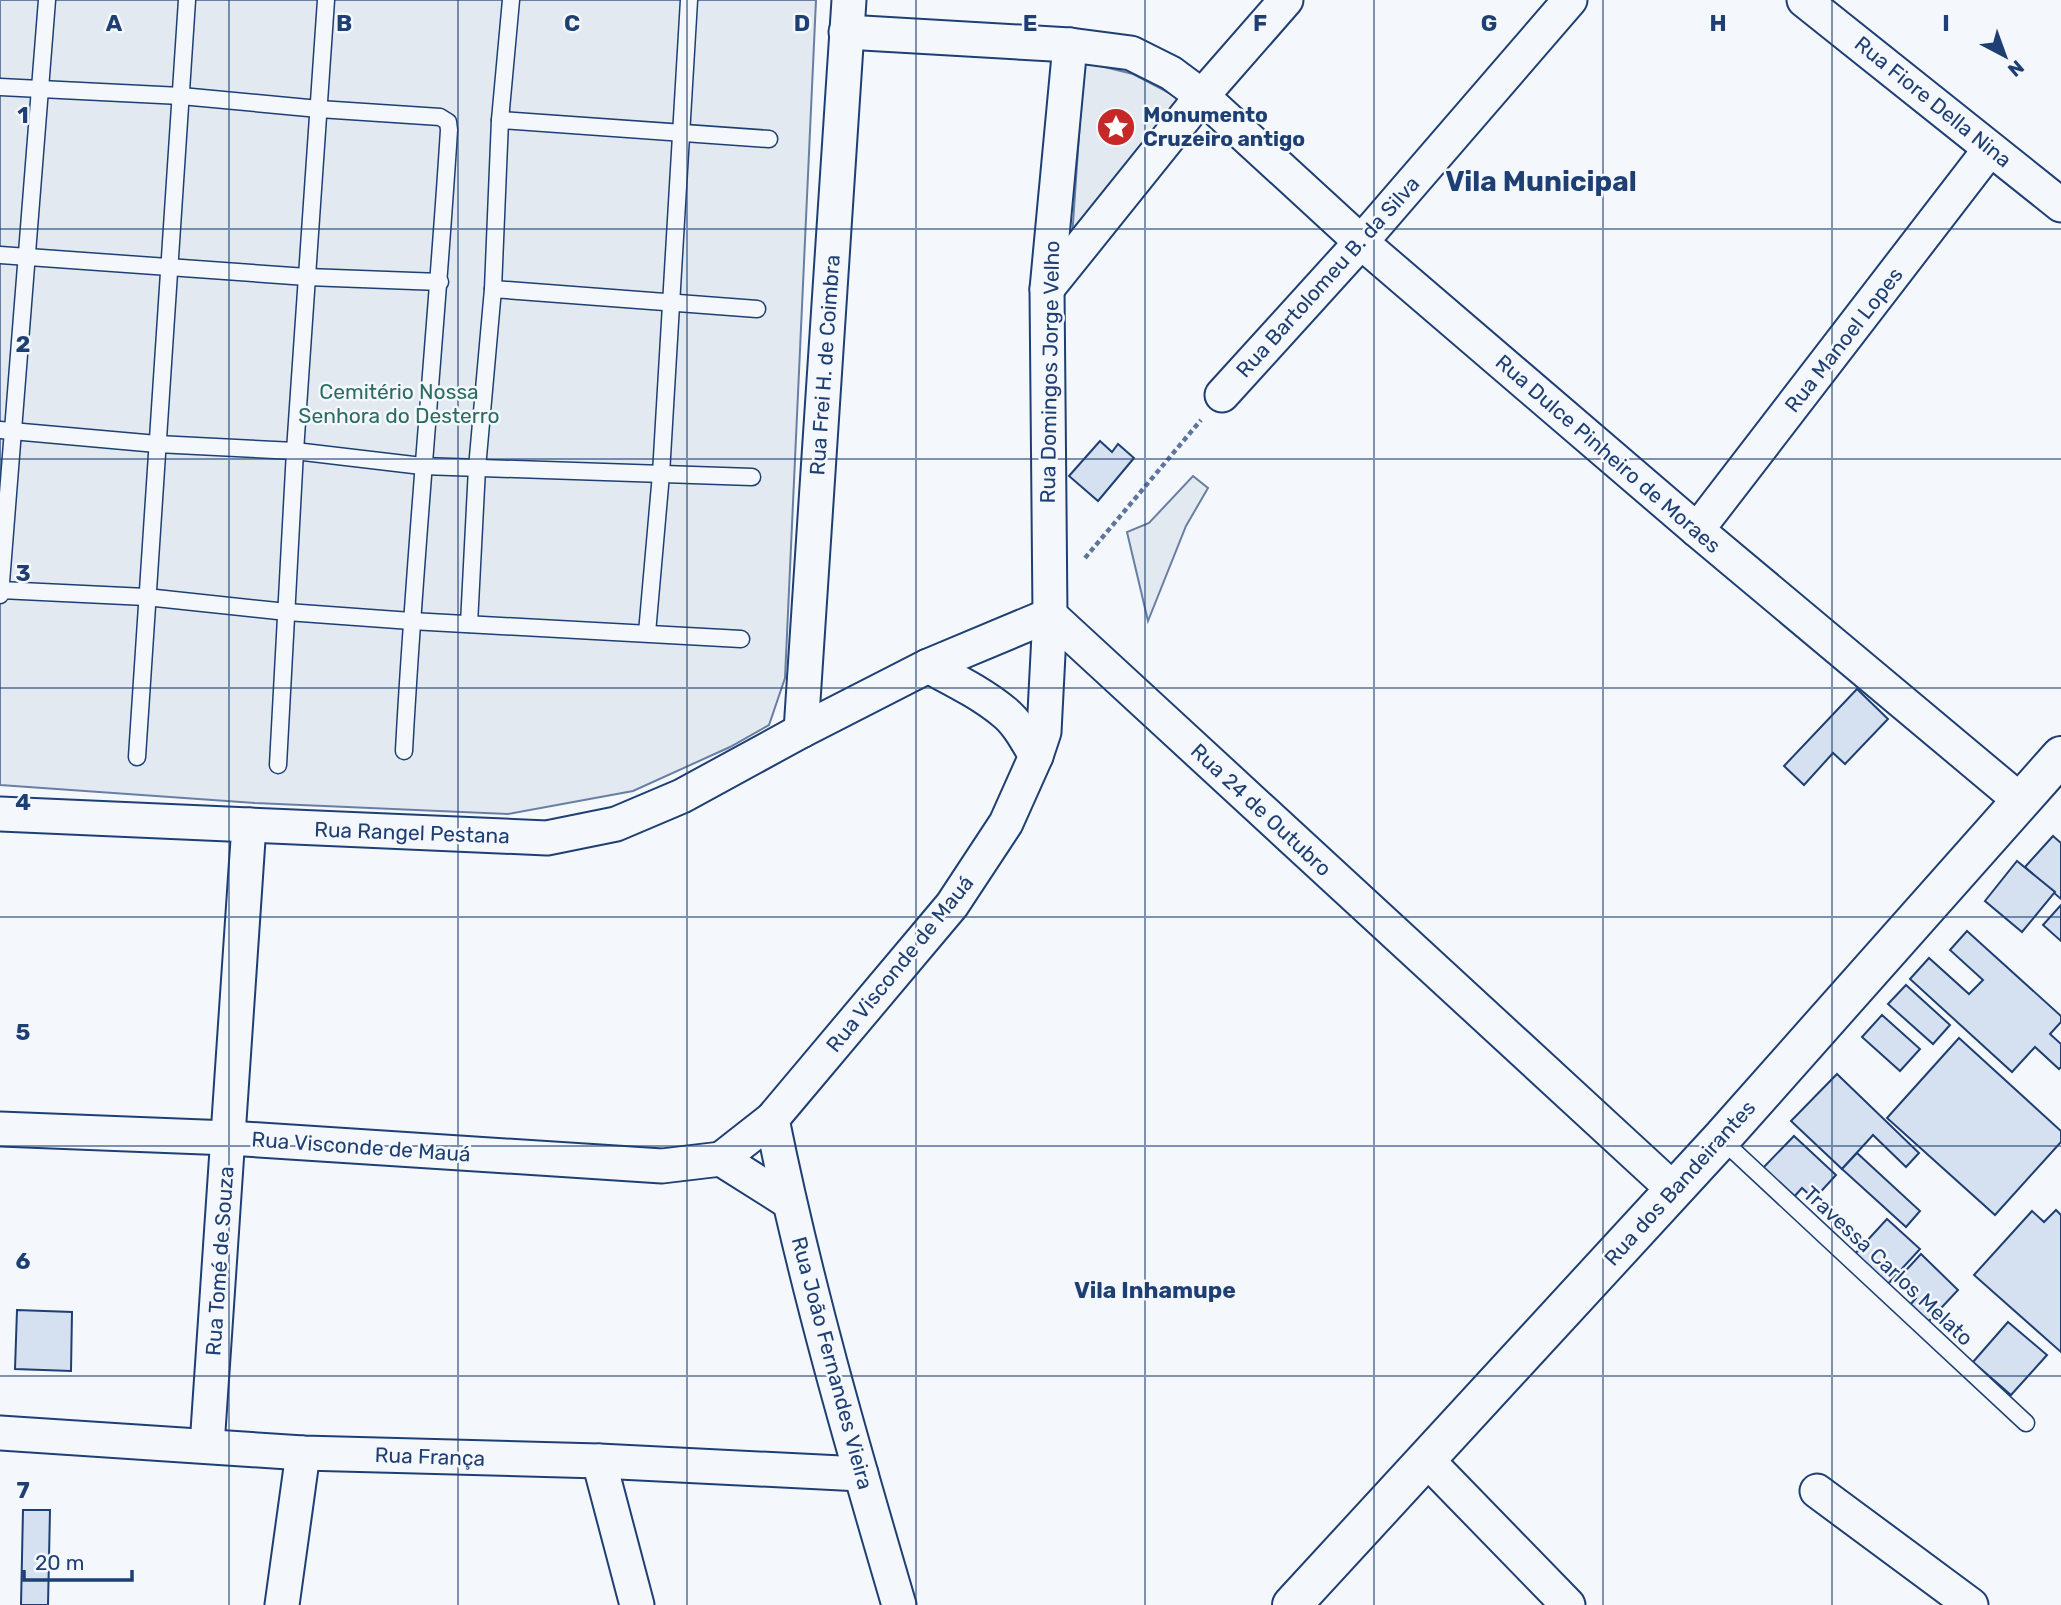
<svg xmlns="http://www.w3.org/2000/svg" width="2061" height="1605" font-family="Rubik,sans-serif">
	<style>
		.green { fill: #e3e9f0; stroke: #687fa3; stroke-width: 2 }
		.building { fill: #d5e0f0; stroke: #1d3f73; stroke-width: 2 }
		.lines { fill: none; stroke-linecap: round; stroke-linejoin: round }
		.service-casing { stroke: #1d3f73; stroke-width: 19 }
		.minor-casing { stroke: #1d3f73; stroke-width: 37 }
		.tertiary-casing { stroke: #1d3f73; stroke-width: 42 }
		.path { stroke: #5e769c; stroke-width: 4.5; stroke-dasharray: 5 3.5; stroke-linecap: butt }
		.service { stroke: #f4f7fb; stroke-width: 16 }
		.minor { stroke: #f4f7fb; stroke-width: 33 }
		.tertiary { stroke: #f4f7fb; stroke-width: 38 }
		.grid { fill: none; stroke: #1d3f73; stroke-width: 2; stroke-opacity: 0.55 }
		.labels { text-anchor: middle; stroke-width: 5; stroke-linejoin: round; paint-order: stroke }
		.street-label { font-size: 21px; fill: #1d3f73; stroke: #f4f7fb }
		.poi-label { font-size: 21px; font-weight: bold; fill: #1d3f73; stroke: #f4f7fb; text-anchor: start }
		.park-label { font-size: 21px; fill: #2c6c60; stroke: #f4f7fb }
		.neighbourhood-label { font-size: 23px; font-weight: bold; fill: #1d3f73; stroke: #f4f7fb }
		.district-label { font-size: 28px; font-weight: bold; fill: #1d3f73; stroke: #f4f7fb }
		.grid-label { font-size: 23px; text-anchor: middle; font-weight: bold; fill: #1d3f73; stroke: #f4f7fb; stroke-width: 5; stroke-linejoin: round; paint-order: stroke }
	</style>
	<rect width="100%" height="100%" fill="#f4f7fb"/>
	<!-- green -->
	<g class="green">
		<path d="M0,0H816L785,678L769,725L730,747L633,791L508,814L255,803L0,785Z"/>
		<path d="M1084,62L1133,74L1181,99L1072,238Z"/>
		<path d="M1193,476L1208,488L1186,526L1148,621L1127,532L1149,523Z"/>
	</g>
	<!-- building -->
	<g class="building">
		<path d="M1100,441L1112,452L1118,444L1134,458L1098,501L1069,476Z"/>
		<path d="M1857,689L1888,719L1845,764L1833,753L1804,785L1784,766Z"/>
		<path d="M2053,836L2061,843V899L2025,867Z"/>
		<path d="M2017,861L2055,892L2022,932L1985,901Z"/>
		<path d="M2061,905V941L2043,925Z"/>
		<path d="M1967,931L2061,1016V1022L2050,1034L2061,1044V1067L2059,1069L2035,1047L2012,1072L1910,979L1929,958L1969,994L1983,980L1950,950Z"/>
		<path d="M1906,985L1950,1025L1933,1044L1888,1004Z"/>
		<path d="M1882,1015L1920,1049L1900,1071L1862,1037Z"/>
		<path d="M1959,1038L2061,1131V1142L1995,1215L1887,1118Z"/>
		<path d="M1837,1074L1919,1153L1906,1167L1873,1135L1842,1169L1791,1121Z"/>
		<path d="M1794,1136L1836,1175L1814,1199L1802,1188L1793,1198L1762,1169Z"/>
		<path d="M1857,1153L1920,1211L1906,1227L1842,1169Z"/>
		<path d="M2056,1210L2061,1215V1352L1974,1275L2032,1211L2044,1222Z"/>
		<path d="M1887,1219L1920,1249L1886,1286L1853,1256Z"/>
		<path d="M1921,1254L1958,1290L1928,1322L1910,1305L1916,1298L1897,1280Z"/>
		<path d="M17,1310L72,1312L71,1371L15,1369Z"/>
		<path d="M2008,1322L2047,1355L2011,1395L1973,1362Z"/>
		<path d="M23,1510H50L48,1605H21Z"/>
	</g>
	<g class="lines">
		<!-- service casing -->
		<g class="service-casing">
			<g id="service">
				<path d="M0,87L181,96L319,109L440,117L448,122L449,130C436,337 415,543 404,751"/>
				<path d="M500,120L769,139"/>
				<path d="M0,255L307,277L440,282"/>
				<path d="M493,289L500,120L511,0"/>
				<path d="M0,430L157,444L295,451L422,466L752,477"/>
				<path d="M0,590L146,597L287,612L411,621L741,639"/>
				<path d="M0,595L47,0"/>
				<path d="M469,624L477,468L493,289L757,309"/>
				<path d="M647,633L661,474L689,0"/>
				<path d="M137,757L187,0"/>
				<path d="M278,765L295,451L326,0"/>
				<path d="M1721,1139L2026,1423"/>
			</g>
		</g>
		<!-- minor casing -->
		<g class="minor-casing">
			<g id="minor">
				<path d="M1804,0L2061,205"/>
				<path d="M846,32L1070,45L1131,53L1171,73L1202,96L1361,242L1697,530L2022,802"/>
				<path d="M1047,289L1202,96L1286,0"/>
				<path d="M1222,395L1361,242L1570,0"/>
				<path d="M1697,530L1990,149"/>
				<path d="M1050,615L1674,1190"/>
				<path d="M928,666C954,680 981,693 1004,712C1018,723 1027,741 1036,756"/>
				<path d="M801,731L849,0"/>
				<path d="M0,814L547,838L616,824L682,796L801,731L928,666L1050,615"/>
				<path d="M772,1119C805,1283 852,1445 899,1605"/>
				<path d="M0,1129L229,1138L662,1166L721,1159L789,1202"/>
				<path d="M721,1159L772,1119L952,905L1006,823L1036,756L1044,732L1050,615L1047,289L1070,45"/>
				<path d="M0,1433L303,1453L599,1461L861,1474"/>
				<path d="M207,1446L249,825"/>
				<path d="M1427,1460L1568,1605"/>
				<path d="M599,1461L637,1605"/>
				<path d="M1817,1491L1971,1605"/>
				<path d="M282,1605L303,1453"/>
			</g>
		</g>
		<!-- tertiary casing -->
		<g class="tertiary-casing">
			<path id="tertiary" d="M1292,1605L1721,1139L2061,756"/>
		</g>
		<!-- path -->
		<path class="path" d="M1085,558L1201,420"/>
		<!-- service -->
		<use href="#service" class="service"/>
		<!-- minor -->
		<use href="#minor" class="minor"/>
		<!-- tertiary -->
		<use href="#tertiary" class="tertiary"/>
	</g>
	<!-- grid -->
	<path class="grid" d="M229,0V1605M458,0V1605M687,0V1605M916,0V1605M1145,0V1605M1374,0V1605M1603,0V1605M1832,0V1605M0,229H2061M0,459H2061M0,688H2061M0,917H2061M0,1146H2061M0,1376H2061"/>
	<!-- icons -->
	<defs>
		<g id="sight-disc" transform="scale(2.0125)"><circle r="9.5" fill="#c62828" stroke="#f4f7fb"/><path d="M0-6L1.8-2.2L6-1.7L2.9 1.2L3.7 5.4L0 3.3L-3.7 5.4L-2.9 1.2L-6-1.7L-1.8-2.2Z" fill="#fff"/></g>
	</defs>
	<g fill-rule="evenodd">
		<use href="#sight-disc" x="1116" y="127"/>
	</g>
	<g class="labels">
		<!-- street labels -->
		<g class="street-label">
			<text transform="translate(1933 102) rotate(39)" y="7">Rua Fiore Della Nina</text>
			<text transform="translate(1328 277) rotate(-48)" y="7">Rua Bartolomeu B. da Silva</text>
			<text transform="translate(1844 340) rotate(-52)" y="7">Rua Manoel Lopes</text>
			<text transform="translate(825 365) rotate(-86)" y="7">Rua Frei H. de Coimbra</text>
			<text transform="translate(1050 372) rotate(-89)" y="7">Rua Domingos Jorge Velho</text>
			<text transform="translate(1608 454) rotate(41)" y="7">Rua Dulce Pinheiro de Moraes</text>
			<text transform="translate(1261 810) rotate(43)" y="7">Rua 24 de Outubro</text>
			<text transform="translate(412 833) rotate(2)" y="7">Rua Rangel Pestana</text>
			<text transform="translate(900 964) rotate(-51)" y="7">Rua Visconde de Mauá</text>
			<text transform="translate(361 1147) rotate(4)" y="7">Rua Visconde de Mauá</text>
			<text transform="translate(1680 1183) rotate(-48)" y="7">Rua dos Bandeirantes</text>
			<text transform="translate(220 1261) rotate(-86)" y="7">Rua Tomé de Souza</text>
			<text transform="translate(1888 1266) rotate(43)" y="7">Travessa Carlos Melato</text>
			<text transform="translate(832 1363) rotate(75)" y="7">Rua João Fernandes Vieira</text>
			<text transform="translate(430 1457) rotate(2)" y="7">Rua França</text>
		</g>
		<!-- poi labels -->
		<g class="poi-label">
			<text x="1143" y="122">Monumento<tspan x="1143" dy="24">Cruzeiro antigo</tspan></text>
		</g>
		<!-- park labels -->
		<g class="park-label">
			<text x="399" y="399">Cemitério Nossa<tspan x="399" dy="24">Senhora do Desterro</tspan></text>
		</g>
		<!-- neighbourhood labels -->
		<g class="neighbourhood-label">
			<text x="1155" y="1298">Vila Inhamupe</text>
		</g>
		<!-- district labels -->
		<g class="district-label">
			<text x="1541" y="191">Vila Municipal</text>
		</g>
	</g>
	<g class="grid-label">
		<text x="114" y="31">A</text>
		<text x="344" y="31">B</text>
		<text x="572" y="31">C</text>
		<text x="802" y="31">D</text>
		<text x="1030" y="31">E</text>
		<text x="1260" y="31">F</text>
		<text x="1489" y="31">G</text>
		<text x="1718" y="31">H</text>
		<text x="1946" y="31">I</text>
		<text x="23" y="123">1</text>
		<text x="23" y="352">2</text>
		<text x="23" y="581">3</text>
		<text x="23" y="810">4</text>
		<text x="23" y="1040">5</text>
		<text x="23" y="1269">6</text>
		<text x="23" y="1498">7</text>
	</g>
	<!-- north arrow -->
	<g transform="translate(2005 56) rotate(139)" stroke="#f4f7fb" stroke-width="5" paint-order="stroke">
	<path d="M0-5L12 26L0 18L-12 26Z" fill="#1d3f73"/>
	<text y="-10" font-size="19" font-weight="bold" text-anchor="middle" fill="#1d3f73">N</text>
	</g>
	<!-- scale -->
	<path d="M24 1570v10h108v-10" fill="none" stroke="#1d3f73" stroke-width="3.5"/>
	<text x="35" y="1570" font-size="21" fill="#1d3f73" stroke="#f4f7fb" stroke-width="5" paint-order="stroke">20 m</text>
</svg>
